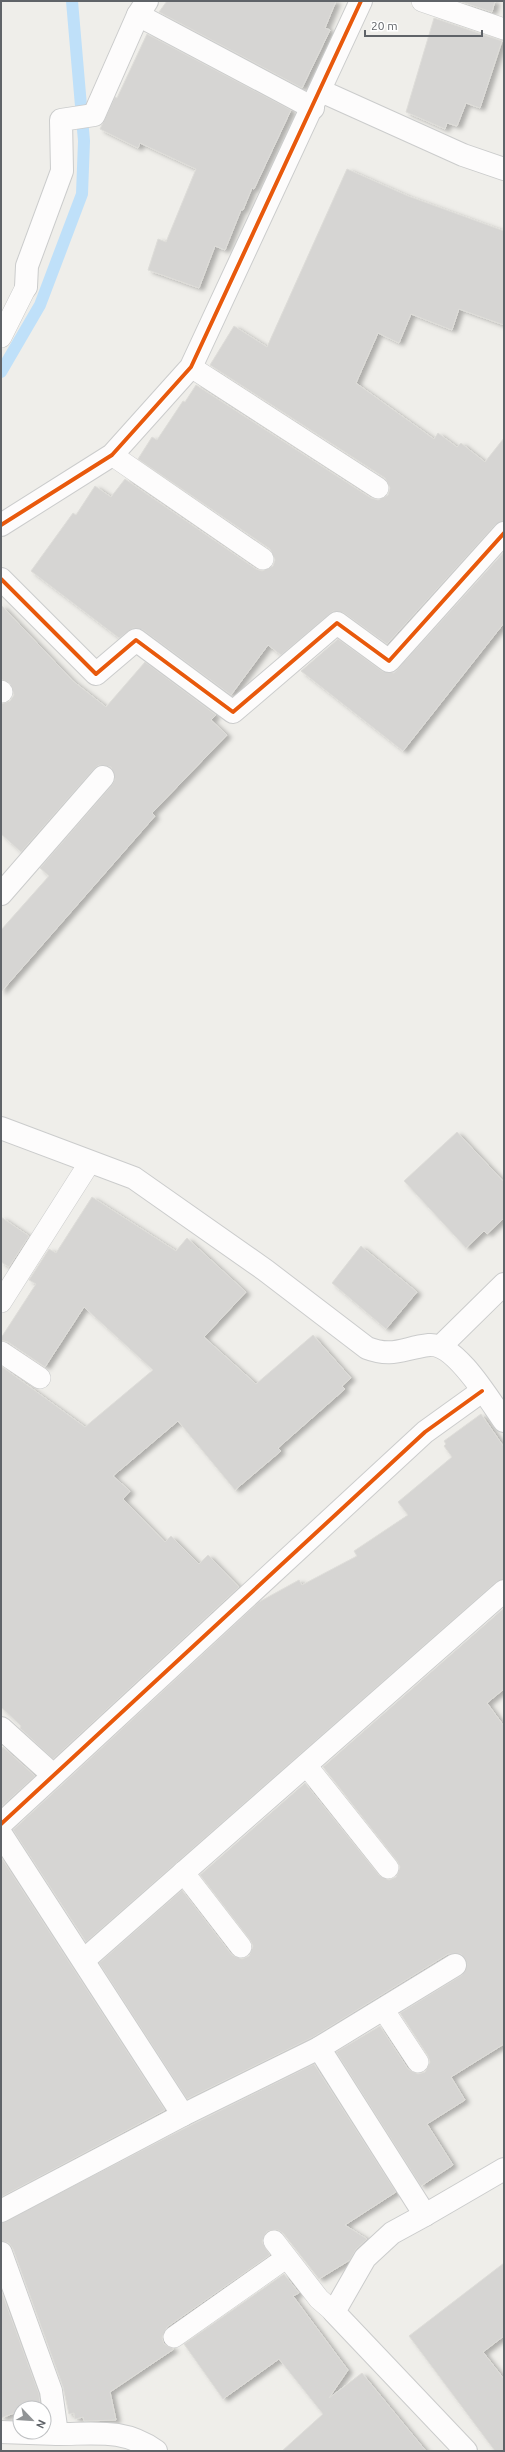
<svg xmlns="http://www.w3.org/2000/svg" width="505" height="2452" font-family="Ubuntu,sans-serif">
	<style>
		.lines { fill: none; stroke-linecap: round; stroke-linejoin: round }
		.stream { stroke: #bfe0f9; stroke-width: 12 }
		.building { fill: #d6d5d3; stroke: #deddd9; filter: url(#shadow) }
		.service-casing { stroke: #cbcccc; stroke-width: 22 }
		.minor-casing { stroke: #cbcccc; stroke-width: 24 }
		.service { stroke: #fdfcfc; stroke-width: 21 }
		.minor { stroke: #fdfcfc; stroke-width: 22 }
		.cycleway-casing { stroke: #fff; stroke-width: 6 }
		.cycleway { stroke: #e8590c; stroke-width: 4 }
	</style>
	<defs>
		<filter id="shadow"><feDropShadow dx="4.5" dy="2.5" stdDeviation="2" flood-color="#0004"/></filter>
	</defs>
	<rect width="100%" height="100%" fill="#efeeea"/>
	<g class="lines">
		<!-- stream -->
		<path class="stream" d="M1,372L40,305L82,194L84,141L72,1"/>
	</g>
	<!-- building -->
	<g class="building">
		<path d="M167,1H336L325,28L330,30L302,88L159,12Z"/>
		<path d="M459,1H495L492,12Z"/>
		<path d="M434,18L502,41L480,108L466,103L457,126L447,123L445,129L406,112Z"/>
		<path d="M147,34L291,110L254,189L252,188L243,210H241L225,250L215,246L199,288L148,270L158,239L166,242L196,169L140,143L138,148L100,129L115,97L117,98Z"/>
		<path d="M347,169L408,196L504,231V325L459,309L452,330L411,314L399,343L378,333L356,383L434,439L438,433L457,447L461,443L485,462L504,438V521L495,525L387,644L344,613L333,611L281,655L268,645L231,695L143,630L133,628L119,638L31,571L73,513L76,515L95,486L111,497L125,479L256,569L262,571L273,566L275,560L270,549L138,459L152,437L157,440L183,401L185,402L196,385L371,498L378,500L388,495L390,488L385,478L210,365L234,326L267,347Z"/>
		<path d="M504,552V623L403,751L301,671L338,639L382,671L394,673Z"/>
		<path d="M1,605L73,681L106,707L145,662L216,715L211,720L227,735L152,813L155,816L1,992V930L49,876L40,868L112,785L115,779L111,767L99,765L94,769L21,852L1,834V704L10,701L14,695L10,684L1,679Z"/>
		<path d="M457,1132L504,1182V1218L487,1234L484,1231L466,1248L404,1181Z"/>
		<path d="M92,1197L176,1251L187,1238L246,1292L204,1337L256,1384L313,1335L351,1378L342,1386L345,1389L278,1448L281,1451L235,1490L178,1421L113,1476L130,1491L123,1499L165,1542L171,1536L199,1564L208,1555L239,1587L53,1759L20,1728L21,1726L1,1707V1366L85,1427L153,1370L84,1307L45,1367L8,1342L1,1340V1338L36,1284L29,1280L49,1249L56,1253Z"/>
		<path d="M1,1217L29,1236L9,1267L1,1262Z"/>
		<path d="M361,1246L417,1292L386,1329L332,1283Z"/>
		<path d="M481,1414L504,1447V1579L496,1582L86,1942L13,1830L259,1602L299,1580L302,1585L357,1556L354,1551L408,1515L398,1502L452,1457L444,1446L446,1444L444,1441Z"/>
		<path d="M504,1608V1689L487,1703L504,1726V2044L451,2077L465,2100L427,2124L453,2165L421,2186L336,2052L380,2026L408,2069L418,2074L425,2072L430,2062L428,2056L400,2013L462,1975L467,1964L461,1954H448L313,2037L187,2099L99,1963L182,1890L232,1955L242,1959L249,1956L253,1946L250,1940L200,1875L305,1783L379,1875L389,1880L396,1877L400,1867L397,1861L323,1767Z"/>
		<path d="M3,1747L35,1776L1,1807V1750Z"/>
		<path d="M1,1857L165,2110L1,2197Z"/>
		<path d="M314,2064L396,2192L345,2225L367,2239L356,2249L350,2260L319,2279L283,2233L278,2230L267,2231L262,2242L270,2255L167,2327L162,2338L164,2344L174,2349L110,2392L116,2420L84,2421L83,2417L75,2419L74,2413L69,2414L63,2387L13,2249L9,2243L1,2241V2223L189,2126Z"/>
		<path d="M504,2263V2336L483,2352L504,2379V2451H495L409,2336Z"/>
		<path d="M284,2274L299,2293L293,2296L348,2370L329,2398L362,2373L426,2451H282L323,2414L279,2359L223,2399L184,2344Z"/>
		<path d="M1,2290L39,2394L40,2404L20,2408V2411L1,2418Z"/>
	</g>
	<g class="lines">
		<!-- service casing -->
		<g class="service-casing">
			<g id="service">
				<path d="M422,1L504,29"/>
				<path d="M1,337L26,287"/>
				<path d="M191,367L378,488"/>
				<path d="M112,455L263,559"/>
				<path d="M1,691L2,692"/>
				<path d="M1,1302L90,1162"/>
				<path d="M1,1352L40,1378"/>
				<path d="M306,1765L388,1868"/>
				<path d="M183,1872L241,1947"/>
				<path d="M383,2009L418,2062"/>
				<path d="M274,2241L319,2299L334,2312"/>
				<path d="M174,2337L286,2258"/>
			</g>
		</g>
		<!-- minor casing -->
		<g class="minor-casing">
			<g id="minor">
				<path d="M138,15L313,108"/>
				<path d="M321,91L463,155L504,169"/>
				<path d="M26,287L27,266L62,171L61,120L94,115L138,15L147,1"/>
				<path d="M1,525L112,455L191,367L361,1"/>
				<path d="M1,579L96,674L136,640L233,712L337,623L389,661L504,533"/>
				<path d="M1,894L103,777"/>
				<path d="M1,1128L134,1178L265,1270L367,1348C393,1358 403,1348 429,1345C455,1342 490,1401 504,1421"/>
				<path d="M441,1346L504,1284"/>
				<path d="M1,1728L53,1775"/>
				<path d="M1,1824L425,1432L482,1391"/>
				<path d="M1,1834L183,2115"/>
				<path d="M84,1960L504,1591"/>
				<path d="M319,2048L425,2215L392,2233L365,2258L334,2312L466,2451"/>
				<path d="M1,2211L183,2115L319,2048L455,1965"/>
				<path d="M425,2215L504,2169"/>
				<path d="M1,2253L51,2391L57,2434C95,2434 124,2428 156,2451"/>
				<path d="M1,2432L57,2434"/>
			</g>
		</g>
		<!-- service -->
		<use href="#service" class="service"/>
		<!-- minor -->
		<use href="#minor" class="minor"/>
		<!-- cycleway casing -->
		<g class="cycleway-casing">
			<g id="cycleway">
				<path d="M1,525L112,455L191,367L361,1"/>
				<path d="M1,579L96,674L136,640L233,712L337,623L389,661L504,533"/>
				<path d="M1,1824L425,1432L482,1391"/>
			</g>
		</g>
		<!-- cycleway -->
		<use href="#cycleway" class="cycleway"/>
	</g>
	<!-- border -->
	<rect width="505" height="2452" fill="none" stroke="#5f6368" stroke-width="4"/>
	<!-- north arrow -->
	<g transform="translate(32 2420) rotate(115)"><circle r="19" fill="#ffffff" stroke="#bfc1c3"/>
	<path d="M0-3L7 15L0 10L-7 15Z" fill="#919496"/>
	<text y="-6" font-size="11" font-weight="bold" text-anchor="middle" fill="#5f6368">N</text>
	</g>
	<!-- scale -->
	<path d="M365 30v6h117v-6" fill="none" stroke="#5f6368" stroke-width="2"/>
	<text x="371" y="30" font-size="12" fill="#5f6368" stroke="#ffffff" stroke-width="3" paint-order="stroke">20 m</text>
</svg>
